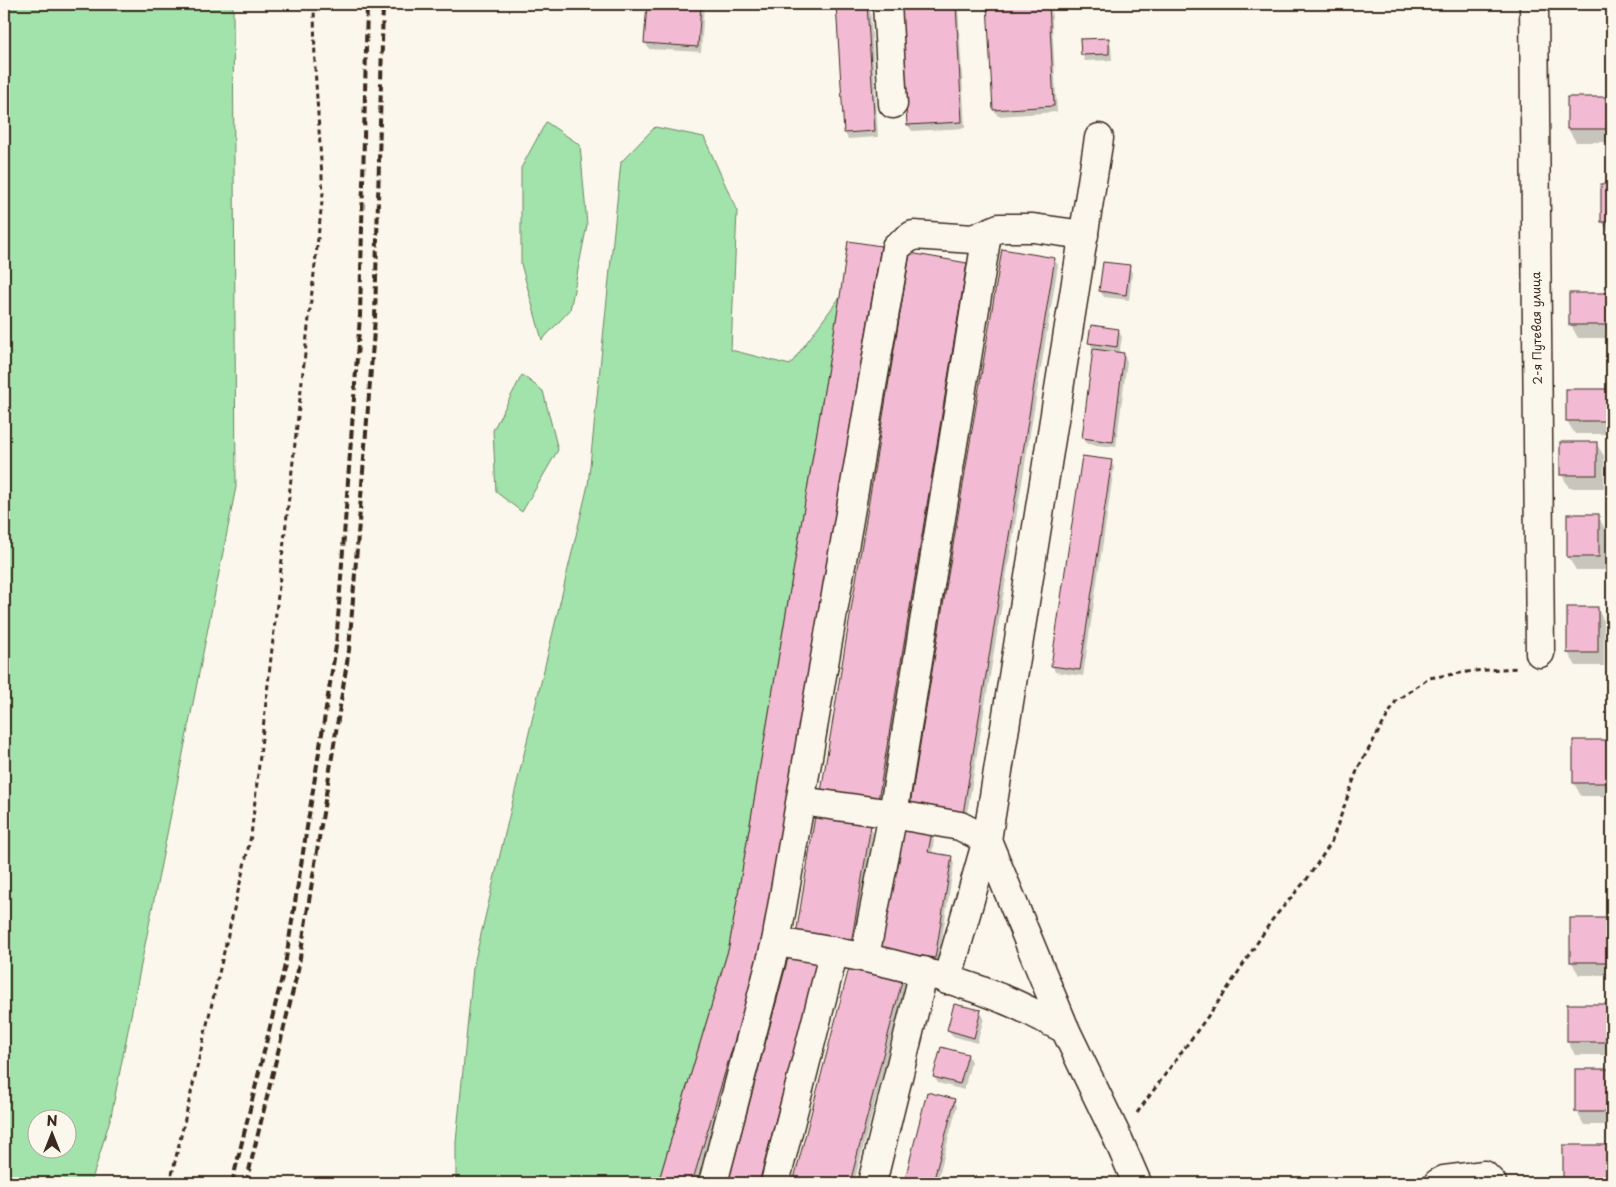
<svg xmlns="http://www.w3.org/2000/svg" width="1616" height="1187" font-family="'Playpen Sans',sans-serif">
	<style>
		.green { fill: #a2e2ab; stroke: #6e8664; fill-rule: evenodd }
		.shadow { fill: #0003 }
		.building { fill: #f2bbd3; stroke: #3b2a1e }
		.lines { fill: none; stroke-linecap: round; stroke-linejoin: round }
		.minor-casing { stroke: #3b2a1e; stroke-width: 31 }
		.path { stroke: #3b2a1e; stroke-width: 3; stroke-dasharray: 5 4; stroke-linecap: butt }
		.minor { stroke: #fbf7ec; stroke-width: 28 }
		.rail { stroke: #3b2a1e; stroke-width: 4; stroke-dasharray: 8 4; stroke-linecap: butt }
		.labels { text-anchor: middle; stroke-width: 5; stroke-linejoin: round; paint-order: stroke }
		.street-label { font-size: 12px; fill: #3b2a1e; stroke: #fbf7ec }
	</style>
	<rect width="100%" height="100%" fill="#fbf7ec"/>
	<filter id="ink" filterUnits="userSpaceOnUse"><feTurbulence type="fractalNoise" baseFrequency=".02" numOctaves="2"/><feDisplacementMap in="SourceGraphic" scale="10" xChannelSelector="R" yChannelSelector="G"/><feConvolveMatrix kernelMatrix="1 2 1 2 8 2 1 2 1" color-interpolation-filters="sRGB"/></filter>
	<g filter="url(#ink)">
		<!-- green -->
		<g class="green">
			<path d="M4,4H233L236,487L111,1116L91,1183H4ZM38,1120H68V1150H38Z"/>
			<path d="M546,122L580,145L587,225L570,310L542,340L521,264V168Z"/>
			<path d="M655,127L704,137L737,211L731,350L790,365L840,297L729,947L658,1183H456V1142L473,968L588,485L621,162Z"/>
			<path d="M522,375L543,391L558,450L522,512L496,492L493,430Z"/>
		</g>
		<!-- shadow -->
		<g class="shadow">
			<path d="M648,4H704L701,52L649,49L645,42Z"/>
			<path d="M837,4H870L878,137L848,139L845,133Z"/>
			<path d="M901,4H958L965,128L912,131L908,125Z"/>
			<path d="M988,4H1051L1057,112L998,116L994,110Z"/>
			<path d="M1108,39L1111,45L1112,60L1085,61L1082,54Z"/>
			<path d="M1568,98H1612V142H1576L1568,129Z"/>
			<path d="M1602,186H1612V234H1609L1602,221Z"/>
			<path d="M881,247L884,254L762,962L697,1183H659L730,947Z"/>
			<path d="M1054,259L1058,265L966,820L915,811Z"/>
			<path d="M966,264L970,270L881,807L822,792Z"/>
			<path d="M1129,267L1132,273L1129,300L1104,297L1100,291Z"/>
			<path d="M1571,294H1612V338H1578L1571,325Z"/>
			<path d="M1118,330L1122,337L1119,354H1123L1127,361L1116,447L1087,444L1083,437L1093,349L1090,343Z"/>
			<path d="M1567,390H1612V434H1575L1567,421Z"/>
			<path d="M1596,443L1604,456V488H1569L1562,475Z"/>
			<path d="M1111,461L1114,468L1083,676L1055,672L1052,665Z"/>
			<path d="M1598,516L1605,529V570H1576L1568,557Z"/>
			<path d="M1597,608L1604,621V666H1576L1568,653Z"/>
			<path d="M1574,741H1612V796H1581L1574,783Z"/>
			<path d="M870,827L873,833L854,950L801,941Z"/>
			<path d="M931,833L934,840L932,854L951,857L954,863L938,964L884,955Z"/>
			<path d="M1571,919H1612V975H1579L1571,961Z"/>
			<path d="M789,959L816,964L764,1183H730Z"/>
			<path d="M851,965L902,978L906,984L854,1183H795Z"/>
			<path d="M1568,1005H1612V1055H1575L1568,1042Z"/>
			<path d="M980,1011L984,1018L977,1043L952,1036L948,1030Z"/>
			<path d="M968,1055L971,1062L964,1090L938,1083L934,1077Z"/>
			<path d="M1577,1071H1612V1125H1584L1577,1112Z"/>
			<path d="M928,1094L954,1100L957,1106L937,1183H905Z"/>
			<path d="M1565,1146H1606L1612,1157V1183H1565Z"/>
		</g>
		<!-- building -->
		<g class="building">
			<path d="M647,4H701L698,47L644,43Z"/>
			<path d="M836,4H867L875,131L844,133Z"/>
			<path d="M900,4H956L962,122L907,125Z"/>
			<path d="M987,4H1049L1054,106L993,110Z"/>
			<path d="M1109,38V54L1081,55L1080,39Z"/>
			<rect x="1567" y="97" width="45" height="32"/>
			<rect x="1601" y="184" width="11" height="38"/>
			<path d="M848,241L881,246L760,955L692,1183H658L729,947L840,297Z"/>
			<path d="M1002,249L1055,258L963,814L910,805Z"/>
			<path d="M910,253L967,263L878,801L821,792Z"/>
			<path d="M1103,262L1130,265L1126,295L1099,291Z"/>
			<rect x="1569" y="293" width="43" height="32"/>
			<path d="M1091,325L1119,329L1117,347L1088,343Z"/>
			<path d="M1093,349L1124,353L1113,442L1082,438Z"/>
			<rect x="1566" y="389" width="46" height="32"/>
			<rect x="1560" y="442" width="37" height="33"/>
			<path d="M1082,456L1112,460L1080,670L1051,666Z"/>
			<rect x="1567" y="514" width="32" height="43"/>
			<rect x="1567" y="607" width="31" height="46"/>
			<rect x="1573" y="740" width="39" height="43"/>
			<path d="M815,816L871,825L851,944L796,935Z"/>
			<path d="M899,827L932,832L928,852L952,856L935,958L879,949Z"/>
			<rect x="1570" y="918" width="42" height="44"/>
			<path d="M788,958L817,963L759,1183H728Z"/>
			<path d="M850,964L903,977L850,1183H793Z"/>
			<path d="M954,1004L981,1010L974,1038L947,1030Z"/>
			<rect x="1567" y="1004" width="45" height="38"/>
			<path d="M941,1047L968,1054L960,1084L933,1077Z"/>
			<rect x="1575" y="1069" width="37" height="43"/>
			<path d="M927,1092L955,1099L933,1183H904Z"/>
			<rect x="1563" y="1145" width="44" height="38"/>
		</g>
		<g class="lines">
			<!-- minor casing -->
			<g class="minor-casing">
				<g id="minor">
					<path d="M887,4L893,104"/>
					<path d="M1534,4L1540,653"/>
					<path d="M801,801L893,814L960,826L987,840L1065,1029L1118,1139L1137,1183"/>
					<path d="M776,942C854,954 930,969 1003,999C1024,1007 1044,1019 1065,1029"/>
					<path d="M865,956L893,814L987,234"/>
					<path d="M947,980L987,840L1099,138"/>
					<path d="M713,1183L776,942L896,247L913,235L973,239L999,228H1033L1084,235"/>
					<path d="M775,1183L834,951"/>
					<path d="M872,1183L924,971"/>
					<path d="M1438,1183L1444,1180L1484,1175L1492,1183"/>
				</g>
			</g>
			<!-- path -->
			<g class="path">
				<path d="M1137,1113L1224,994L1272,920L1307,879L1331,843L1358,768L1396,701L1429,678L1473,671L1518,668"/>
				<path d="M170,1183L251,836L323,193L315,67L314,4"/>
			</g>
			<!-- minor -->
			<use href="#minor" class="minor"/>
			<!-- rail -->
			<g class="rail">
				<path d="M232,1183L285,965L336,646L360,316L367,4"/>
				<path d="M246,1183L298,970L349,650L375,318L383,4"/>
			</g>
		</g>
	</g>
	<g class="labels">
		<!-- street labels -->
		<g class="street-label">
			<text transform="translate(1537 328) rotate(-91)" y="4">2-я Путевая улица</text>
		</g>
	</g>
	<!-- margin -->
	<rect width="1616" height="1187" fill="none" stroke="#fbf7ec" stroke-width="20"/>
	<rect x="10" y="10" width="1596" height="1167" fill="none" stroke="#3b2a1e" stroke-width="2" filter="url(#ink)"/>
	<!-- north arrow -->
	<g transform="translate(52 1134)"><circle r="24" fill="#fbf7ec" stroke="#aea59a"/>
	<path d="M0-4L9 19L0 12L-9 19Z" fill="#3b2a1e"/>
	<text y="-8" font-size="14" font-weight="bold" text-anchor="middle" fill="#3b2a1e">N</text>
	</g>
</svg>
